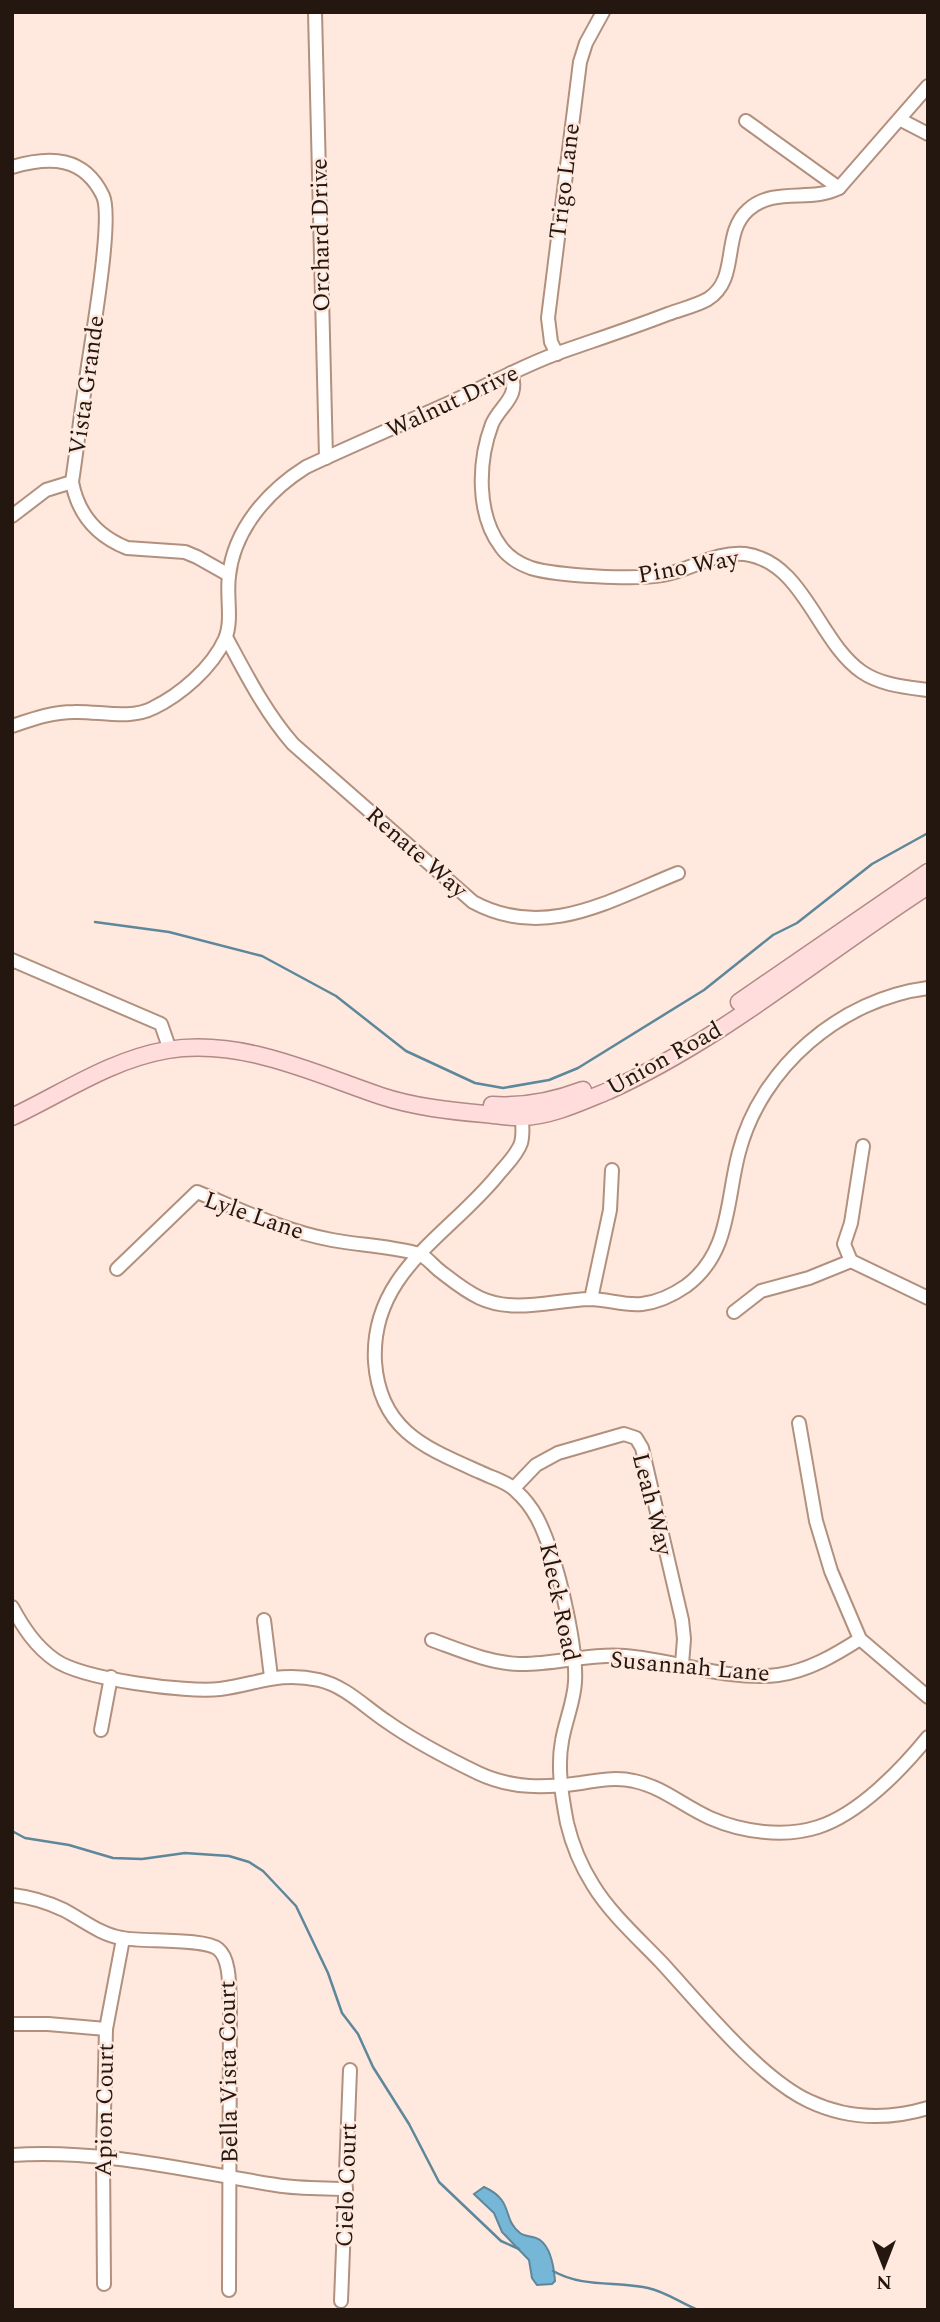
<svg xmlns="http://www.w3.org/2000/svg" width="940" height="2322" font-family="Spectral,serif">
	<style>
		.water { fill: #76b7d7; stroke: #5d879b; stroke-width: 2 }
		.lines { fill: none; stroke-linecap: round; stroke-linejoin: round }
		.stream { stroke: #5d879b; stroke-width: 2.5 }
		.minor-casing { stroke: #b2907e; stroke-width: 16 }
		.major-casing { stroke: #b18986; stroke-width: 19 }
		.minor { stroke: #fff; stroke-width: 12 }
		.major { stroke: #fedddc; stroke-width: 16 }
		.labels { text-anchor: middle; stroke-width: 5; stroke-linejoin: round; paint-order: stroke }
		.street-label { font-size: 24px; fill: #231710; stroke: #ffe8dd }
	</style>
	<rect width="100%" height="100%" fill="#ffe8dd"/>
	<!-- water -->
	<path class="water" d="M484,2187C515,2201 501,2218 520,2233C525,2237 535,2236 540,2240C551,2248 554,2268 555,2281L552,2284L537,2285L532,2278L529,2260L502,2232L494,2213L474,2194Z"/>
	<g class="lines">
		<!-- stream -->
		<g class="stream">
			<path d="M95,922L169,932L262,956L336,996L406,1051L475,1083L503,1088L549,1080L578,1068L704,990L773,935L797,923L872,864L928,833"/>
			<path d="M12,1831L25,1838L69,1845L113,1858L142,1859L185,1853L229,1856L249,1862L263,1871L296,1906L328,1973L342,2013L358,2034L373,2067L409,2124L439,2182L501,2241L519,2249"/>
			<path d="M553,2271C583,2288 616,2281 648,2288C666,2292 681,2303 698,2310"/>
		</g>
		<!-- minor casing -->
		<g class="minor-casing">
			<g id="minor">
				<path d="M315,12L326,458"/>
				<path d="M901,120L928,134"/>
				<path d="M746,121L839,188"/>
				<path d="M12,167C50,156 84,156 103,196C114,220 89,353 85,387C80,418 77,450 72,482C78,514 97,536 127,548L185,552L197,557L229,575"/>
				<path d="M557,354L551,342L548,318L580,62L586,43L603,12"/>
				<path d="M511,373C520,398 501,404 492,424C478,461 476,514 501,547C508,557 520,564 531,568C557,576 636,580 663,575C691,570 716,551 745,554C804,562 818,642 862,672C881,685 905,687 928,690"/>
				<path d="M12,516L46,490L72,482"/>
				<path d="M226,637C246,674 265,712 293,744L473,902C545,941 610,900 678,873"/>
				<path d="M12,726C33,719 52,712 74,712C99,711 130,720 153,708C180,695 212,668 225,639C233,620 226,596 229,576C234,529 268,491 306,467C353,445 400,425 447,404C484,387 520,367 558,353C595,340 632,328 668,314C681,309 696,306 708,299C740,279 721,234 748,210C774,186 811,203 839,188L928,86"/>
				<path d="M12,960L161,1024L170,1050"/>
				<path d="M521,1109C522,1120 524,1133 521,1143C517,1155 505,1166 497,1176C448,1236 370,1273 375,1362C380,1431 426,1448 480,1472C492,1478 508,1482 516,1491C534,1507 542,1526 550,1549C561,1581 577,1648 575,1682C574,1702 565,1722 562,1741C557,1767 562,1797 567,1823C572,1844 581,1866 593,1885C610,1913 638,1938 661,1962C699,2003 759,2078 809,2101C847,2119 888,2120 928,2108"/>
				<path d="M863,1146L851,1223L844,1244L851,1261L928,1298"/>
				<path d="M117,1269L197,1192C241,1210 284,1231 332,1240C359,1245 388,1246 415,1253C426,1255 432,1265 440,1271C453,1281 465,1291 480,1298C515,1314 553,1300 590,1299C607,1299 625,1306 642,1304C658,1302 673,1295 686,1286C731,1253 726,1200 739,1152C761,1067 841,999 928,988"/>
				<path d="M591,1299L610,1210L612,1170"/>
				<path d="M734,1312L761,1291L809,1278L851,1261"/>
				<path d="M799,1423L816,1521L831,1571L860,1639L928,1697"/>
				<path d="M514,1488L536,1465L558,1453L624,1434L636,1438L642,1448L682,1620L684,1639L682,1664"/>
				<path d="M12,1607C23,1627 35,1646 55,1660C82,1679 186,1693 220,1689C258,1684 278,1671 319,1680C345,1686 365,1707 386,1721C414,1741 447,1758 478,1773C512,1789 545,1788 581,1783C599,1780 617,1777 634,1781C663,1787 683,1806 710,1818C742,1832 784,1838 818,1827C859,1814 902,1769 928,1737"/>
				<path d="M264,1620L271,1677"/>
				<path d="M432,1640C460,1650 489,1663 519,1664C554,1665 590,1653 625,1656C675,1660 727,1681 778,1675C808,1671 835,1655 860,1639"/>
				<path d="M101,1730L111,1677"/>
				<path d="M12,1895C31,1897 47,1902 64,1910C83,1920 101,1935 122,1938C143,1942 204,1938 218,1949C231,1959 229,1990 230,2006L229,2290"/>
				<path d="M12,2024H48L106,2029"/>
				<path d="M12,2155C103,2149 188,2171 276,2185C299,2189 323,2188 346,2189"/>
				<path d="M104,2284L103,2155L106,2029L123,1939"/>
				<path d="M341,2301L350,2070"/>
			</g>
		</g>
		<!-- major casing -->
		<g class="major-casing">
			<g id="major">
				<path d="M739,1002L928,872"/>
				<path d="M492,1105C523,1107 554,1101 583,1090"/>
				<path d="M12,1117C63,1093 110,1060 167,1050C242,1038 313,1073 381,1096C414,1107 451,1111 485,1114C497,1115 510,1118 522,1117C552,1116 581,1102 608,1091C723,1039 822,954 928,886"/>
			</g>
		</g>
		<!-- minor -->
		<use href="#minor" class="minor"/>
		<!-- major -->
		<use href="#major" class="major"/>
	</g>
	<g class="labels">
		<!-- street labels -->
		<g class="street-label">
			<text transform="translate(564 181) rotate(-83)" y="8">Trigo Lane</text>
			<text transform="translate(320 235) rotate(-91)" y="8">Orchard Drive</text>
			<text transform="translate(86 385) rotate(-82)" y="8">Vista Grande</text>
			<text transform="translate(452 401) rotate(-25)" y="8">Walnut Drive</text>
			<text transform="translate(688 566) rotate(-10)" y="8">Pino Way</text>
			<text transform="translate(417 852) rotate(41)" y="8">Renate Way</text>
			<text transform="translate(664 1058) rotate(-29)" y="8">Union Road</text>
			<text transform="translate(254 1215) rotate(19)" y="8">Lyle Lane</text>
			<text transform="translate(653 1504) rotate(76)" y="8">Leah Way</text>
			<text transform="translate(560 1602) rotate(78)" y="8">Kleck Road</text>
			<text transform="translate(690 1666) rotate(5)" y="8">Susannah Lane</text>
			<text transform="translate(228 2072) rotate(-91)" y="8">Bella Vista Court</text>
			<text transform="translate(104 2110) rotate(-89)" y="8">Apion Court</text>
			<text transform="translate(346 2185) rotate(-88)" y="8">Cielo Court</text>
		</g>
	</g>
	<!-- border -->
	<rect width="940" height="2322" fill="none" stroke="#231710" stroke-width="28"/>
	<!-- north arrow -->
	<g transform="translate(884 2266) rotate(180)" stroke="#ffe8dd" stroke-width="5" paint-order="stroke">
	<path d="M0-5L12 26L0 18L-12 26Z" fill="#231710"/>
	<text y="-10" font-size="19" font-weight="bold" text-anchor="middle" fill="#231710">N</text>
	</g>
</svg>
